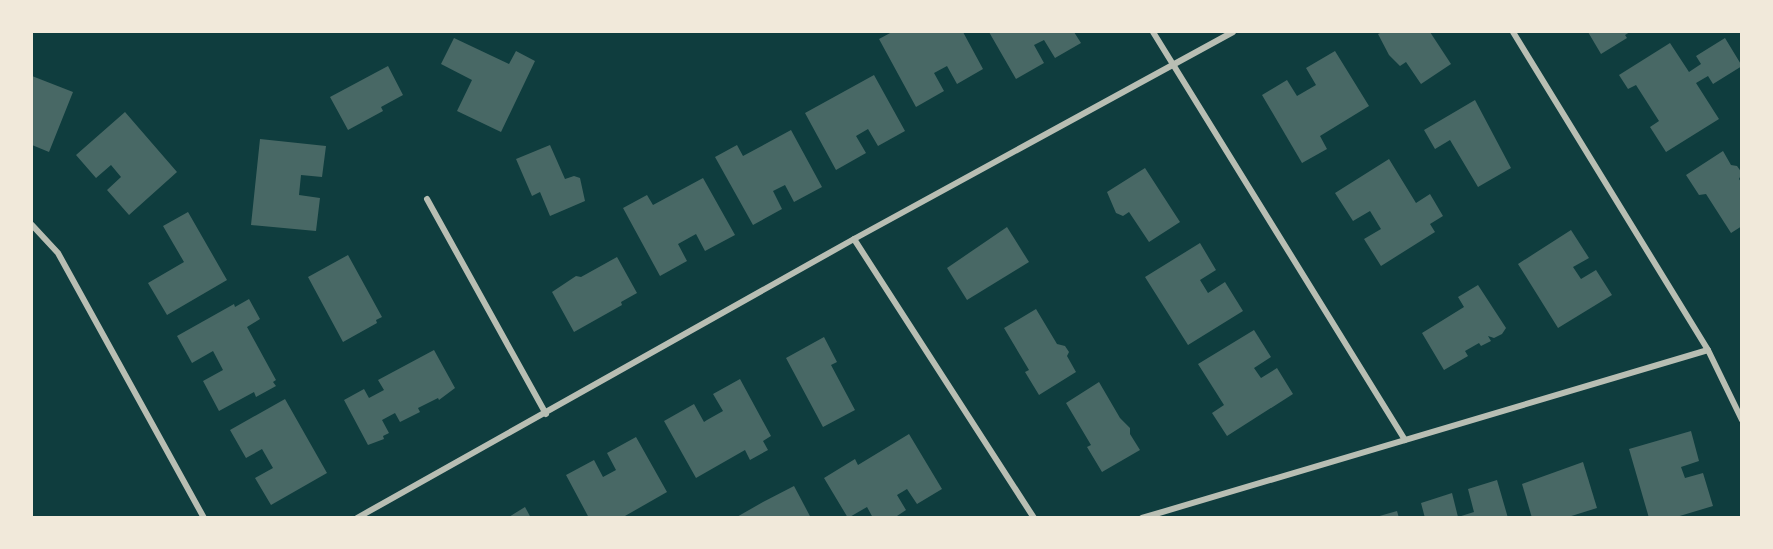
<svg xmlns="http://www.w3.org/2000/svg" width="1773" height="549" font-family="Literata,serif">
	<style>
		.building { fill: #486865 }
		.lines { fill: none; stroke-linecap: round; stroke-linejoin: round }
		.minor { stroke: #b8beb3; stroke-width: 6 }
	</style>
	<rect width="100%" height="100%" fill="#0f3d3e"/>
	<!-- building -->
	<g class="building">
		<path d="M892,32H963L983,69L957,84L947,66L934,73L944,91L916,107L879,39Z"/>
		<path d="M989,32H1074L1081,43L1055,58L1044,40L1034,45L1044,63L1016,79Z"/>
		<path d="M1382,32H1430L1451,64L1421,84L1406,62L1400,66L1389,55L1378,34Z"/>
		<path d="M1588,32H1630L1625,35L1627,38L1601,54Z"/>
		<path d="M454,38L509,64L516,51L535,61L501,132L457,111L472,80L441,64Z"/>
		<path d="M1725,38L1742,66L1713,84L1708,76L1696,83L1719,119L1666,152L1650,127L1659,121L1636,85L1628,89L1619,75L1670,43L1689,72L1701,64L1696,56Z"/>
		<path d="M1335,51L1369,106L1320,136L1327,149L1302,163L1262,95L1287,80L1297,96L1316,85L1306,68Z"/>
		<path d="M388,66L403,95L381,107L383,111L348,130L330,97Z"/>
		<path d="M874,75L905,131L878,146L868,129L856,136L866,153L836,170L805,113Z"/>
		<path d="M32,76L73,92L49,152L32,145Z"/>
		<path d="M1475,100L1511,168L1478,187L1450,140L1435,149L1424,130Z"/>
		<path d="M125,112L177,172L129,215L107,190L121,177L111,165L96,178L76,155Z"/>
		<path d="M791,130L822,187L794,202L785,185L773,191L782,209L753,225L715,157L737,145L743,156Z"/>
		<path d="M260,139L326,146L322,177L301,175L299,195L320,198L316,231L251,225Z"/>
		<path d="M550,145L565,179L574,176L580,178L585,201L550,216L540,192L532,196L516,159Z"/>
		<path d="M1723,151L1731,165L1737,166L1742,173L1739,179L1742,183V226L1731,233L1706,194L1699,195L1686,175Z"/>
		<path d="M1389,159L1416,203L1430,194L1443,216L1430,224L1435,232L1381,266L1364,239L1381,229L1370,211L1353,221L1335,193Z"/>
		<path d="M1145,168L1180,222L1149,242L1129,212L1123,216L1116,213L1107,192Z"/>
		<path d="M703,178L735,235L705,251L696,234L678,244L687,261L660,276L623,208L647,195L653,205Z"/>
		<path d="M188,212L227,280L167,315L148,283L184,262L163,226Z"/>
		<path d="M1007,227L1029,262L967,300L947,268Z"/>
		<path d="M1571,230L1589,258L1573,267L1581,279L1596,270L1612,295L1558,328L1518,264Z"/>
		<path d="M1200,243L1216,270L1200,280L1208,293L1225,282L1243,311L1188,345L1145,277Z"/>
		<path d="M348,255L382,317L376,320L377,323L343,342L308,277Z"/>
		<path d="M617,257L637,293L621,302L622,305L574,332L552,292L576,276L581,277Z"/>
		<path d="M1478,285L1506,328L1502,334L1494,338L1488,336L1491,341L1481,346L1479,343L1465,351L1468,356L1444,370L1422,333L1464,307L1458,297Z"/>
		<path d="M249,299L260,319L247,327L276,380L273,382L276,386L256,397L254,392L219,411L203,381L223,370L213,351L192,363L177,336L234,304L235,307Z"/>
		<path d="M1036,309L1057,344L1065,346L1069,352L1067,356L1076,372L1039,395L1025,372L1029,370L1004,328Z"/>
		<path d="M1254,330L1271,357L1254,368L1261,378L1277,368L1293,394L1227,436L1212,413L1224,405L1198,364Z"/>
		<path d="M824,337L837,362L831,365L855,410L823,427L786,358Z"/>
		<path d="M434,350L455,388L439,400L438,398L418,408L420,412L400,422L395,413L382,420L389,433L383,436L384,439L368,445L344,400L364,389L369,398L384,390L378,380Z"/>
		<path d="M740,379L771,436L763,441L768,450L750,460L745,450L696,478L664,421L694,404L704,422L707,420L723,411L713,394Z"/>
		<path d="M1099,382L1120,418L1130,428V434L1140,450L1102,472L1087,447L1091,445L1066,403Z"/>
		<path d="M285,399L327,473L271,505L255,478L273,468L262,449L246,458L230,430Z"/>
		<path d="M1691,431L1699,461L1681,467L1685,478L1703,473L1713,506L1673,518H1649L1629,449Z"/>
		<path d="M909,434L942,489L917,504L907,489L897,495L906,510L894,518H873L867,507L848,518L824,478L855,459L858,465Z"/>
		<path d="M636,437L667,492L625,516L626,518H589L566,475L594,460L603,477L616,470L607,453Z"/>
		<path d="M1583,462L1597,508L1565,518H1532L1522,484Z"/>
		<path d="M1497,480L1508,518H1425L1421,503L1452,493L1458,517L1474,512L1468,489Z"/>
		<path d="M794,486L811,518H735L763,502Z"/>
		<path d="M525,507L531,518H507Z"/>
		<path d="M1397,511L1399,518H1376V517Z"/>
	</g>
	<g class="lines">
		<!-- minor -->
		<g class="minor">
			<path d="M1153,32L1405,440"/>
			<path d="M1513,32L1708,350L1742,420"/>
			<path d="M427,199L546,414"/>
			<path d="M32,225L58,253L204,518"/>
			<path d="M854,239L1034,518"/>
			<path d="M357,518L854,239L1233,32"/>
			<path d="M1142,518L1708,350"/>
		</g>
	</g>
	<!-- border -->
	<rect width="1773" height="549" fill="none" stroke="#f1e9da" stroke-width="66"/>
</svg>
